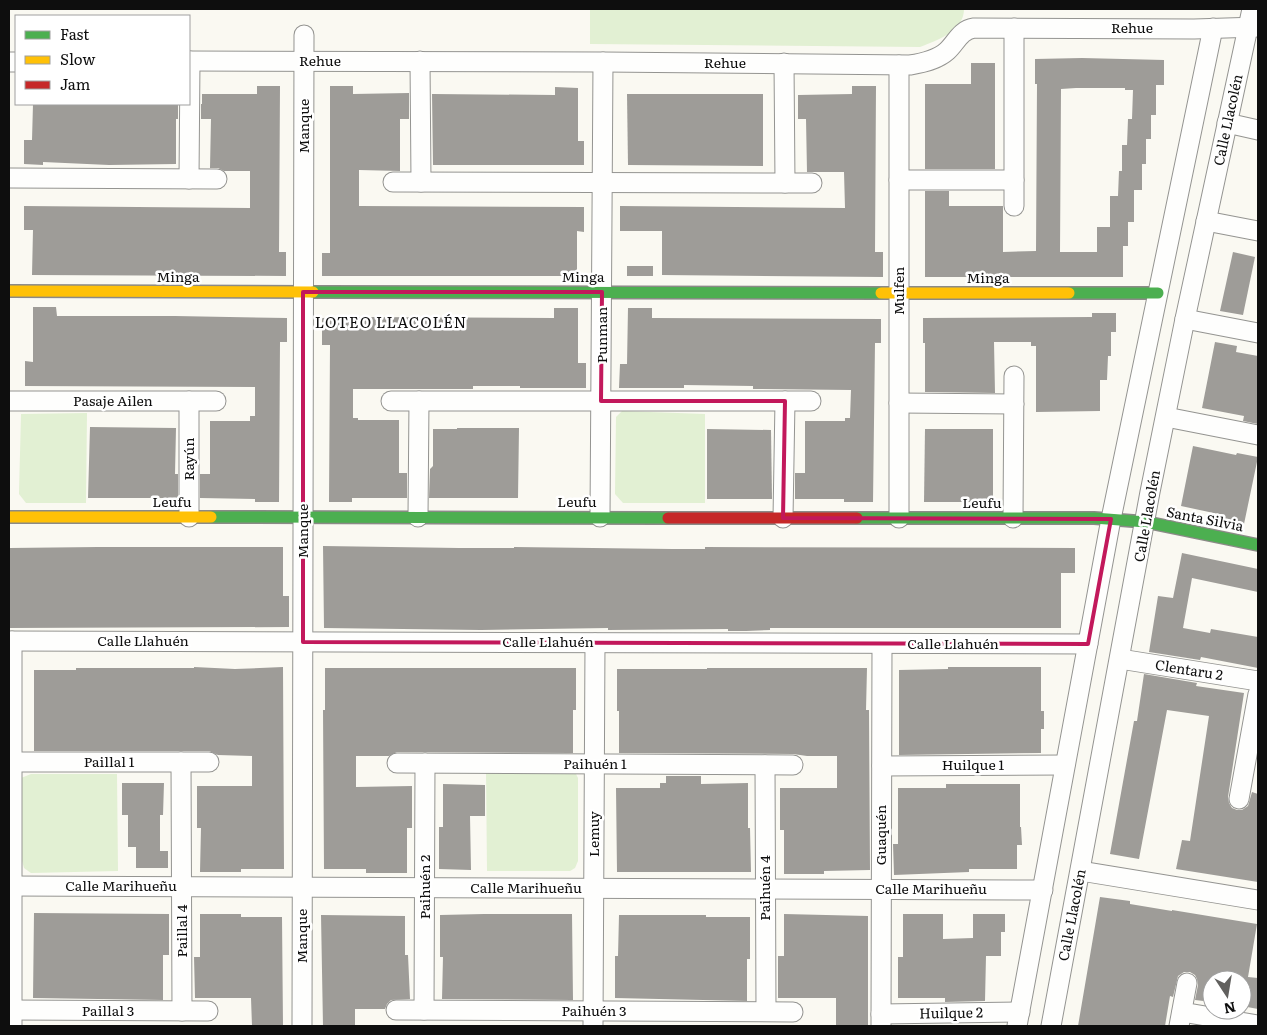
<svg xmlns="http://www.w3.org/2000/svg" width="1267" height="1035" font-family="Literata,serif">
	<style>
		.green { fill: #e2f0d3 }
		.building { fill: #9e9c98; fill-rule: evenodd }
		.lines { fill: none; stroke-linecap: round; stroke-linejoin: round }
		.street-casing { stroke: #949491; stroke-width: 21 }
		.fast-casing { stroke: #8b8a87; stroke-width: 14 }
		.slow-casing { stroke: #8b8a87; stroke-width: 14 }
		.jam-casing { stroke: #8b8a87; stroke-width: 14 }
		.street { stroke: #fefefd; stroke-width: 19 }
		.fast { stroke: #4caf50; stroke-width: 11 }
		.slow { stroke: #ffc107; stroke-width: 11 }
		.jam { stroke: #c62828; stroke-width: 11 }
		.marked { fill: none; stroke: #c2185b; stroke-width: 4; stroke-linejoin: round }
		.labels { text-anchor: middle; stroke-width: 5; stroke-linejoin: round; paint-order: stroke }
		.street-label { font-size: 14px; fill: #0e0e0e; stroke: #fff }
		.neighbourhood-label { font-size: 15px; letter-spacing: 1px; fill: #0e0e0e; stroke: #fff }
	</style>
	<rect width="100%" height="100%" fill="#faf9f2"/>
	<!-- green -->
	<g class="green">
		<path d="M590,9H964C964,31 938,40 920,47L590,44Z"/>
		<path d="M622,411L705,414V503H623L615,494L616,417Z"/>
		<path d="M87,413L86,503H26L19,494L21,414Z"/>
		<path d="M486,771L575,772L578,778V861L575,868L570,871H487Z"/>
		<path d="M31,774H117L118,871L31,873L24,868L21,857V778Z"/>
	</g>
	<!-- building -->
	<g class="building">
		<path d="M1082,58L1164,60V85H1156V115H1151V139H1146V164H1142V190H1134V222H1128V246H1123V277H925V191H949V206H1003V252L1036,251L1037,84H1035V59ZM1076,88H1125V90H1133L1132,119H1128L1127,145H1122V171H1119L1118,196H1110V227H1097V252H1060L1061,89Z"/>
		<path d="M971,63H995V169H925V84H971Z"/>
		<path d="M257,86H280L279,252H286V276L32,275L33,230H24V206L250,208V171H224L218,168H210L211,119H201V104H202V94H257Z"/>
		<path d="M330,86H353V94L409,93V119H400V171L359,170V206L584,207V232L577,231V276H322V253H330Z"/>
		<path d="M852,86H876L875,252H883V277L662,275V231H620V206L845,208L844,172H807L806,119H798V95L852,94Z"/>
		<path d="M555,87L578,88V141H584V165H433L432,94L555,95Z"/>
		<path d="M627,94H763V166L628,165Z"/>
		<path d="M33,104H178V119H176V164L109,165L43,162V165L24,164V140H32Z"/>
		<path d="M1233,252L1255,257L1243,315L1220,311Z"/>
		<rect x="627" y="266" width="26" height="10"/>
		<path d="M33,307H56L57,316H175L287,318V342H280L279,502H255V499L200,498V474H210V421H250V416H255V387L25,386V361L33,362Z"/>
		<path d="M554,308H578V363H586V388H520V386H473V389H353V418H358V420H399V473H407V498H352V502H329L330,345H322V318L363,317L554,318Z"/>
		<path d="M628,308H652V318L881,319V343H875L873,502H844V499H795V473H805V421H845V418H850L851,390L753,389V386L684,385V388H619L620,364H627Z"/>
		<path d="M1092,313H1116V332H1111V356H1108L1107,380H1100V411L1036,412V346H1031V342H994L995,393L925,392V343H923V318L1092,317Z"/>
		<path d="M1215,342L1237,346L1236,352L1258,356V424L1243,421L1244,416L1202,408Z"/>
		<path d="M90,427L176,428L175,474H178V498H88Z"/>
		<path d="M457,428H519L518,498H429L430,469L433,466V429H457Z"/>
		<path d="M707,429L771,430L772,499H707Z"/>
		<path d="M925,429H993V502H924Z"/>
		<path d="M1193,446L1236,455L1237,453L1258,457L1244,524L1223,520V515L1181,506Z"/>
		<path d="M323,546L459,548H514V547L672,549H705V547L1075,548V573H1061V628H770V630L746,631H728V629L608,630V628L481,630L324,628Z"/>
		<path d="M98,547H283V596H289V627L9,628V548Z"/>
		<path d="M1182,553L1258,569V592L1192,578L1183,628L1210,633L1211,629L1258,637V668L1201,657L1200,660L1149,652L1158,596L1173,598Z"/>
		<path d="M194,667L235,669L283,667L284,869H241V872H200L201,828H197V786H252V756L218,755L209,751H34V670H76V668H194Z"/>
		<path d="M948,667H1041V711H1044V729H1041V753L899,755V670L948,669Z"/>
		<path d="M325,668H576V710H573V753L397,752L389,756H356V787L412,786V828H407V873H366V869H324L323,710H325Z"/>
		<path d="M707,668H867L866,710H869L870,870L824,871V874H784V830H780V788H837V756H807L793,754L619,753V711H617V669H707Z"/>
		<path d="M1144,674L1197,683L1196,686L1244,693L1228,797L1229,803L1232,808L1237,810H1242L1248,806L1252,792L1258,794V882L1176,869L1182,840L1190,841L1209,716L1167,710L1139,859L1110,854L1134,721H1137Z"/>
		<path d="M666,776H701V784L748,783V828H750L751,872H617L616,788H660V783H666Z"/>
		<path d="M122,783H164L163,815H160V851H168V868H136V847H128V815H122Z"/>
		<path d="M443,784L485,785V816H470L471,870L439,869V827H443Z"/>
		<path d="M946,784H1020V827H1021L1022,845H1017V869H969V872L894,875L893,844H898V788H946Z"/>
		<path d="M1100,897L1130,901V904L1172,911V910L1257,924L1248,977L1258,978V1009L1242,1006V980H1212V1002L1195,1000L1198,985L1197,979L1195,975L1190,972H1184L1178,976L1173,997L1170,996L1165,1026H1078Z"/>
		<path d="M34,913L169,914V955H163V1000L33,998Z"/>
		<path d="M200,914H241V917H282L283,1026H252L251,998H195L194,957H200Z"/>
		<path d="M484,914H572L573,1000L442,999L443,957H440V915Z"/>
		<path d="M784,914L868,916V1026H836V998H778V956H784Z"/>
		<path d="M903,914H943V939L973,938V914H1005V932H1001V956H986L985,1001L945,1002V998H898V957H903Z"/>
		<path d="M321,915L405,916V955H408L410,999L391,1000L387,1004L385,1009H355V1026H323Z"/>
		<path d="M619,915H706V917H750V959H747V1001L615,998V956H618Z"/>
	</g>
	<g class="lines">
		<!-- street casing -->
		<g class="street-casing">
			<g id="street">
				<path d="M1014,28V206"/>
				<path d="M189,61L603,62L910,65C923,63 937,60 947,51C956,43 960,30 974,28L1194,29L1258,27"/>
				<path d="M420,61L421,182"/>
				<path d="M9,62H16"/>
				<path d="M784,63L785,183"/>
				<path d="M899,65V518"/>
				<path d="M1227,123L1258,130"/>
				<path d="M9,178L217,179"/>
				<path d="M189,179L190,61"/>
				<path d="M899,180H1014"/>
				<path d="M393,182L812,183"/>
				<path d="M1206,221L1258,231"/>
				<path d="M1185,319L1258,333"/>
				<path d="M9,401H216"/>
				<path d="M391,401H811"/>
				<path d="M899,403L1014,404"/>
				<path d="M1166,417L1258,435"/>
				<path d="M189,517V401"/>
				<path d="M418,517L419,401"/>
				<path d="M600,517L603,62"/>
				<path d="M783,518L785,401"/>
				<path d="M1013,518L1014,376"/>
				<path d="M9,641L1088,644"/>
				<path d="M12,641V1026"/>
				<path d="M1120,659L1258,681"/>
				<path d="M9,762H209"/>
				<path d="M181,762L182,1011"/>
				<path d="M397,763L793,765"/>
				<path d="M765,765L766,1011"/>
				<path d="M882,766L1065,765"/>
				<path d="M1239,799L1258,694"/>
				<path d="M1081,871L1258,900"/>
				<path d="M9,886L1043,890"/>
				<path d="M9,1010L208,1011"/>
				<path d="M396,1010L793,1012"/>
				<path d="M424,1010L425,763"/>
				<path d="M1182,1012L1258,1025"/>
				<path d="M881,1014L1020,1012"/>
				<path d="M302,1026L304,35"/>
				<path d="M593,1026L595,643"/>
				<path d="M881,1026L882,644"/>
				<path d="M1017,1026L1111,519L1213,28"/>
				<path d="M1051,1026L1150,492L1185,319L1252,9"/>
				<path d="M1179,1026L1187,983"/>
			</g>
		</g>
		<!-- fast casing -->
		<g class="fast-casing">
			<g id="fast">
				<path d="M313,292L881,293"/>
				<path d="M1069,293H1158"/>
				<path d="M211,517L668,518"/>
				<path d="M857,518H1094L1146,522L1258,545"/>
			</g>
		</g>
		<!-- slow casing -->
		<g class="slow-casing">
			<g id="slow">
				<path d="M9,291L313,292"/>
				<path d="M881,293H1069"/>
				<path d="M9,517H211"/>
			</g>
		</g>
		<!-- jam casing -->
		<g class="jam-casing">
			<path id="jam" d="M668,518H857"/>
		</g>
		<!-- street -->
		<use href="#street" class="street"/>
		<!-- fast -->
		<use href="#fast" class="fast"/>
		<!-- slow -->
		<use href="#slow" class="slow"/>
		<!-- jam -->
		<use href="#jam" class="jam"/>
	</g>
	<!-- marked area -->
	<path class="marked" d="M303,292H602L601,401H785L783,518L1111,519L1088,644L303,642Z"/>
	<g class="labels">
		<!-- street labels -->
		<g class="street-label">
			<text x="1132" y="33">Rehue</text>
			<text x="320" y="66">Rehue</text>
			<text x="725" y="68">Rehue</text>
			<text transform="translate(1228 120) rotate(-78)" y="5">Calle Llacolén</text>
			<text transform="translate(304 126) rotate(-90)" y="5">Manque</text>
			<text x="178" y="282">Minga</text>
			<text x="583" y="282">Minga</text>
			<text x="988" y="283">Minga</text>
			<text transform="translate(899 291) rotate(-90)" y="5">Mulfen</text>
			<text transform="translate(602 335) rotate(-90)" y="5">Punman</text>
			<text x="113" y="406">Pasaje Ailen</text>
			<text transform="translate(189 459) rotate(-90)" y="5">Rayún</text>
			<text x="172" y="507">Leufu</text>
			<text x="577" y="507">Leufu</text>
			<text x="982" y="508">Leufu</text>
			<text transform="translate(1147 516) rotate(-80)" y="5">Calle Llacolén</text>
			<text transform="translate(1205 519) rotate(11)" y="5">Santa Silvia</text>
			<text transform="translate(303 531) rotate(-90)" y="5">Manque</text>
			<text x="143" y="646">Calle Llahuén</text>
			<text x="548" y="647">Calle Llahuén</text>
			<text x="953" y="649">Calle Llahuén</text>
			<text transform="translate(1189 670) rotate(9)" y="5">Clentaru 2</text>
			<text x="109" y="767">Paillal 1</text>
			<text x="595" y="769">Paihuén 1</text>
			<text x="973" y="770">Huilque 1</text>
			<text transform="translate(594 834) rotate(-90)" y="5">Lemuy</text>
			<text transform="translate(881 835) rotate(-90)" y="5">Guaquén</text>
			<text x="121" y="891">Calle Marihueñu</text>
			<text transform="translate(425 887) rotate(-90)" y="5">Paihuén 2</text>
			<text x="526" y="893">Calle Marihueñu</text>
			<text transform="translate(765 888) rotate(-90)" y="5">Paihuén 4</text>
			<text x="931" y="894">Calle Marihueñu</text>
			<text transform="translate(1072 915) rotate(-79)" y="5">Calle Llacolén</text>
			<text transform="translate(182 931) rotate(-90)" y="5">Paillal 4</text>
			<text transform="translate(302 936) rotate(-90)" y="5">Manque</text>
			<text x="108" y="1016">Paillal 3</text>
			<text x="594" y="1016">Paihuén 3</text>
			<text transform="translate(951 1013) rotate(-1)" y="5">Huilque 2</text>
		</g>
		<!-- neighbourhood labels -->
		<g class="neighbourhood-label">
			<text x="391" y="328">LOTEO LLACOLÉN</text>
		</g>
	</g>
	<!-- border -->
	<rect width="1267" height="1035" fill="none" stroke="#0e0e0e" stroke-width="20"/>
	<!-- legend -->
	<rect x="15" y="15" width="175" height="90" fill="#ffffff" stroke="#9f9f9f"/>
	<rect x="25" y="31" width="25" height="8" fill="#4caf50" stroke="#9f9f9f"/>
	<text x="60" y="40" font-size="15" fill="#0e0e0e">Fast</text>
	<rect x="25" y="56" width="25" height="8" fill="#ffc107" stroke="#9f9f9f"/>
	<text x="60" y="65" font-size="15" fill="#0e0e0e">Slow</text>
	<rect x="25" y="81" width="25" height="8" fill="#c62828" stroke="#9f9f9f"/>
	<text x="60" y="90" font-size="15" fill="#0e0e0e">Jam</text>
	<!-- north arrow -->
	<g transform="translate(1227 995) rotate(168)"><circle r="24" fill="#ffffff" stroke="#9f9f9f"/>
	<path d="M0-4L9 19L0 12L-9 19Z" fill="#61605e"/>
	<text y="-8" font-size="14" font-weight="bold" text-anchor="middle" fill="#0e0e0e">N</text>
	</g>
</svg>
